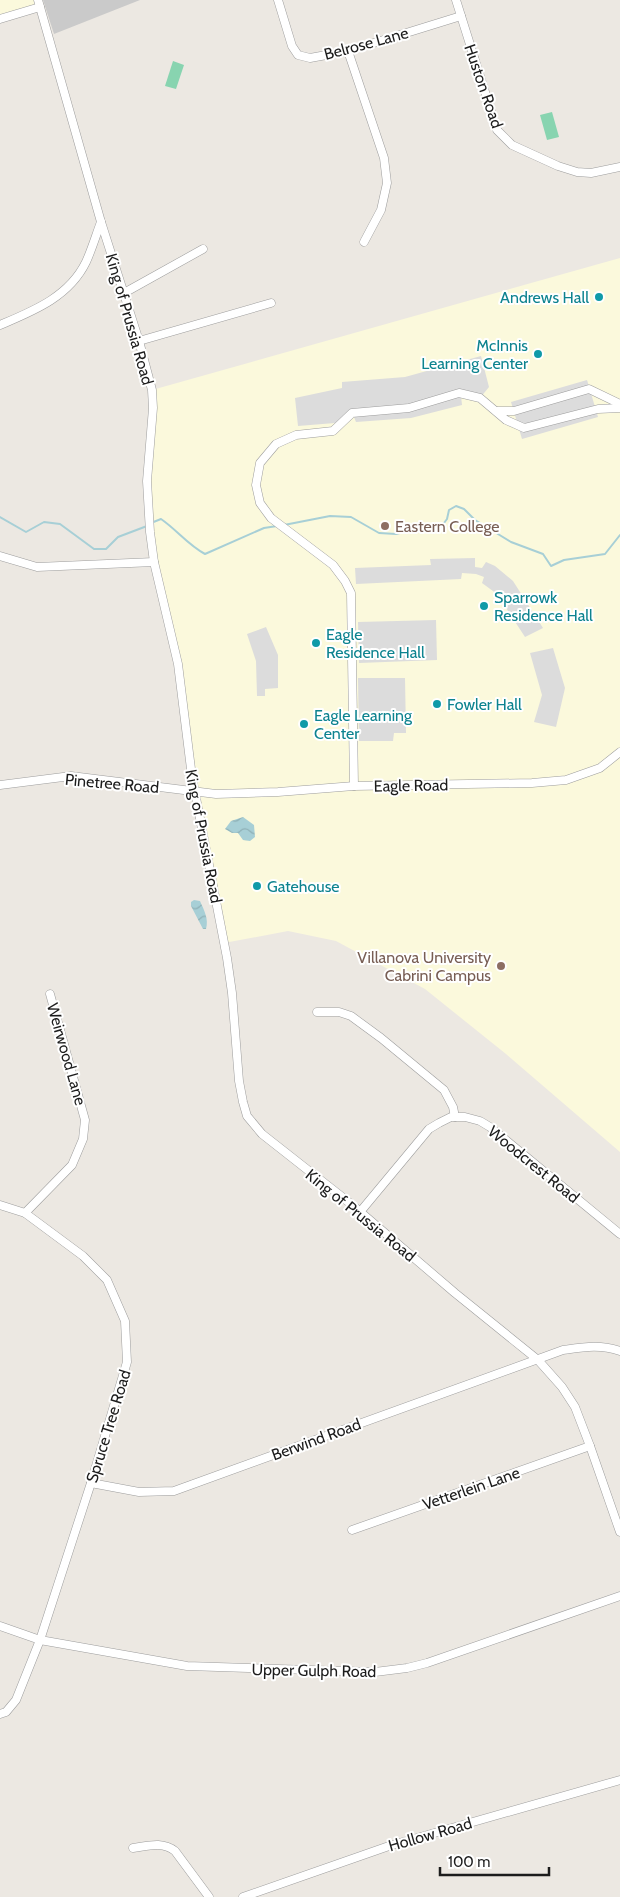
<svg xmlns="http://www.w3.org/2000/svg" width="620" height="1897" font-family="Cabin,sans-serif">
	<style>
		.education { fill: #fbf9dc }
		.religious { fill: #cacaca }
		.pitch { fill: #88d4b0 }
		.parking { fill: #dcdcdc }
		.water { fill: url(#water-waves) }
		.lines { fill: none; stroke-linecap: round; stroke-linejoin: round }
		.stream { stroke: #a7cfd6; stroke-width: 2 }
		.minor-casing { stroke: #9d9d9d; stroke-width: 9 }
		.minor { stroke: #fff; stroke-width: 8 }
		.culture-dot { fill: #0f9aa8; stroke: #fff; stroke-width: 2 }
		.education-dot { fill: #8d6e63; stroke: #fff; stroke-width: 2 }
		.labels { text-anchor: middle; stroke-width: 4; stroke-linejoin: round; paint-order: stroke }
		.street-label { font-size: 16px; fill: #1c1c1c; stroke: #fff }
		.culture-label { font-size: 16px; fill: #0d838f; stroke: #fff; text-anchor: start }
		.education-label { font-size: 16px; fill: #785e54; stroke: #fff; text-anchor: start }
	</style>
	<defs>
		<pattern id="water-waves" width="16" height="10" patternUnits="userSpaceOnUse" patternTransform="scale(1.25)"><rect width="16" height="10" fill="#a7cfd6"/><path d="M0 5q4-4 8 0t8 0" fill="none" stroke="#8fb1b7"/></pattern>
	</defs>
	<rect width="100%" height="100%" fill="#ece8e2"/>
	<!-- education -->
	<g class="education">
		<path d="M0,0H38L40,7L0,20Z"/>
		<path d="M620,258V1152L506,1054L425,989L336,941L288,931L224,943L198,810L178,664L150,532L152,390Z"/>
	</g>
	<!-- religious -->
	<path class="religious" d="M43,0H140L54,34Z"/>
	<!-- pitch -->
	<g class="pitch">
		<path d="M173,61L184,65L176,89L165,86Z"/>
		<path d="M552,112L559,137L547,140L540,115Z"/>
	</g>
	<!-- parking -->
	<g class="parking">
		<path d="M481,356L489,387L480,398L474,401L461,396L462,405L411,418L356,422L354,417L346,418L335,423L298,426L295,398L342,388V382L405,377Z"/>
		<path d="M587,380L598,417L522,439L511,402Z"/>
		<path d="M475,558V567L482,568L486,562L495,566L513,581L543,628L525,637L497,594L482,583L484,577L476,574L462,573L461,579L356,584L355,568L431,565L430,559Z"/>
		<path d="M436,620L437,660L359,663L358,622Z"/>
		<path d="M266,627L278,655V688L265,689V696H257L256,661L247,634Z"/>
		<path d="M553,648L565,688L556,727L534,722L542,695L530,653Z"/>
		<path d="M358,678H405L406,733H394L393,741H359Z"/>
	</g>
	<!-- water -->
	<g class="water">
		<path d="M243,817L254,825L255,837L250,841L243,840L238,833H232L225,829L231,821Z"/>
		<path d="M194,900L200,901C204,910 209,919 206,929H203L191,906V902Z"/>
	</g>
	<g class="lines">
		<!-- stream -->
		<g class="stream">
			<path d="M0,517L26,532L44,522L60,524L94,549H106L118,537L147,526"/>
			<path d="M151,523L161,519C177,530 188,545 205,554L264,528L277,526"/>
			<path d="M284,525L330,516L351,517L379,533L396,534L419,528L431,529L441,527L447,519L449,510L456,506L464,509L475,520L511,542L543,554L551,566L564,560L605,554L620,535"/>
		</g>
		<!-- minor casing -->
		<g class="minor-casing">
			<g id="minor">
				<path d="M38,0L101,222L139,341L152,390L153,408L147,481L150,532L154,562L178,664L192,777L227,958L232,993L239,1081L243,1102L247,1116L262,1134L351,1204L455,1293L538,1360L562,1387L575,1407L590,1446L620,1532"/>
				<path d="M278,0L292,46L298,55L310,58L348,51L461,16"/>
				<path d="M456,0L497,130L512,145L558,166L577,172L591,173L620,167"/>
				<path d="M0,19L40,7"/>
				<path d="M348,51L384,158L387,183L381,210L364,242"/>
				<path d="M124,293L203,249"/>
				<path d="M0,325C33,311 69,297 86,262C92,249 96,235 101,222"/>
				<path d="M139,341L271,303"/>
				<path d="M497,411H514L589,389L620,404"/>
				<path d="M0,556L37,567L154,562"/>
				<path d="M0,785L71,776L216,794L278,792L354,786L532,783L566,780L600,768L620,752"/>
				<path d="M354,786L351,593L345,581L333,565L271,518L260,503L256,485L260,463L276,444L296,435L333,431L352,413L409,408L459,393L480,398L506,420L524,428L598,409L620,408"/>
				<path d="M317,1012H339L351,1016L381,1038L444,1090L453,1107L455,1117"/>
				<path d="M0,1205L25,1213L83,1256L107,1280L125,1321L127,1362L91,1483L40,1640L16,1700L6,1712L0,1714"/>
				<path d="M360,1212L429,1129L439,1123L451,1117H465L480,1121L490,1127L620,1234"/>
				<path d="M25,1213L72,1165L83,1139L85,1120L50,994"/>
				<path d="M91,1483L139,1492L174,1491L563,1350C584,1347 600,1344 620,1351"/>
				<path d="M352,1530L590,1446"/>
				<path d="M0,1626L40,1640L187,1666L375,1672L407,1668L427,1663L620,1596"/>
				<path d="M133,1848C148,1846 162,1841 175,1851L209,1897"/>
				<path d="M243,1897L389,1846L620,1780"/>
			</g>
		</g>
		<!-- minor -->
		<use href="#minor" class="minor"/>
	</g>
	<!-- markers -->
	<g class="culture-dot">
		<circle cx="599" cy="297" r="5"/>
		<circle cx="538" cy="354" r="5"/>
		<circle cx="484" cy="606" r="5"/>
		<circle cx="316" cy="643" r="5"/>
		<circle cx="437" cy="704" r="5"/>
		<circle cx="304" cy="724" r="5"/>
		<circle cx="257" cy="886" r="5"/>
	</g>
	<g class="education-dot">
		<circle cx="385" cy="526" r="5"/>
		<circle cx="501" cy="966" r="5"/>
	</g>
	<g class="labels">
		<!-- street labels -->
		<g class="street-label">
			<text transform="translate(366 43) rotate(-15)" y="6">Belrose Lane</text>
			<text transform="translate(484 86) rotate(71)" y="6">Huston Road</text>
			<text transform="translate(130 319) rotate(74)" y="6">King of Prussia Road</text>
			<text transform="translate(112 783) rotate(5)" y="6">Pinetree Road</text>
			<text transform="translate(411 785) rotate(-1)" y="6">Eagle Road</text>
			<text transform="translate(204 836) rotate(79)" y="6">King of Prussia Road</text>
			<text transform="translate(67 1054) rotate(74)" y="6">Weirwood Lane</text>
			<text transform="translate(534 1164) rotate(39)" y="6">Woodcrest Road</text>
			<text transform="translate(361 1215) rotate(39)" y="6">King of Prussia Road</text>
			<text transform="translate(108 1426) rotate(-73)" y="6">Spruce Tree Road</text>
			<text transform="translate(316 1439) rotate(-20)" y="6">Berwind Road</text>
			<text transform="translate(471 1488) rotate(-19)" y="6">Vetterlein Lane</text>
			<text transform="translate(314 1670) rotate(1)" y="6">Upper Gulph Road</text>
			<text transform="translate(430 1834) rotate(-16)" y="6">Hollow Road</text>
		</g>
		<!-- culture labels -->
		<g class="culture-label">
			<text x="589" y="303" text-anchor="end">Andrews Hall</text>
			<text x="528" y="351" text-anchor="end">McInnis<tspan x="528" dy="18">Learning Center</tspan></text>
			<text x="494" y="603">Sparrowk<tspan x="494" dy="18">Residence Hall</tspan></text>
			<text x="326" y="640">Eagle<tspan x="326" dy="18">Residence Hall</tspan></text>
			<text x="447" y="710">Fowler Hall</text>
			<text x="314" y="721">Eagle Learning<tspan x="314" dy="18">Center</tspan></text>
			<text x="267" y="892">Gatehouse</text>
		</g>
		<!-- education labels -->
		<g class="education-label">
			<text x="395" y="532">Eastern College</text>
			<text x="491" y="963" text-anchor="end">Villanova University<tspan x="491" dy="18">Cabrini Campus</tspan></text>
		</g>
	</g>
	<!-- scale -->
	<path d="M440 1867v8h109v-8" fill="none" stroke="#1c1c1c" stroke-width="2.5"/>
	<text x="448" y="1867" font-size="15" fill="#1c1c1c" stroke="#ffffff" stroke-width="4" paint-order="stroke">100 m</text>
</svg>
